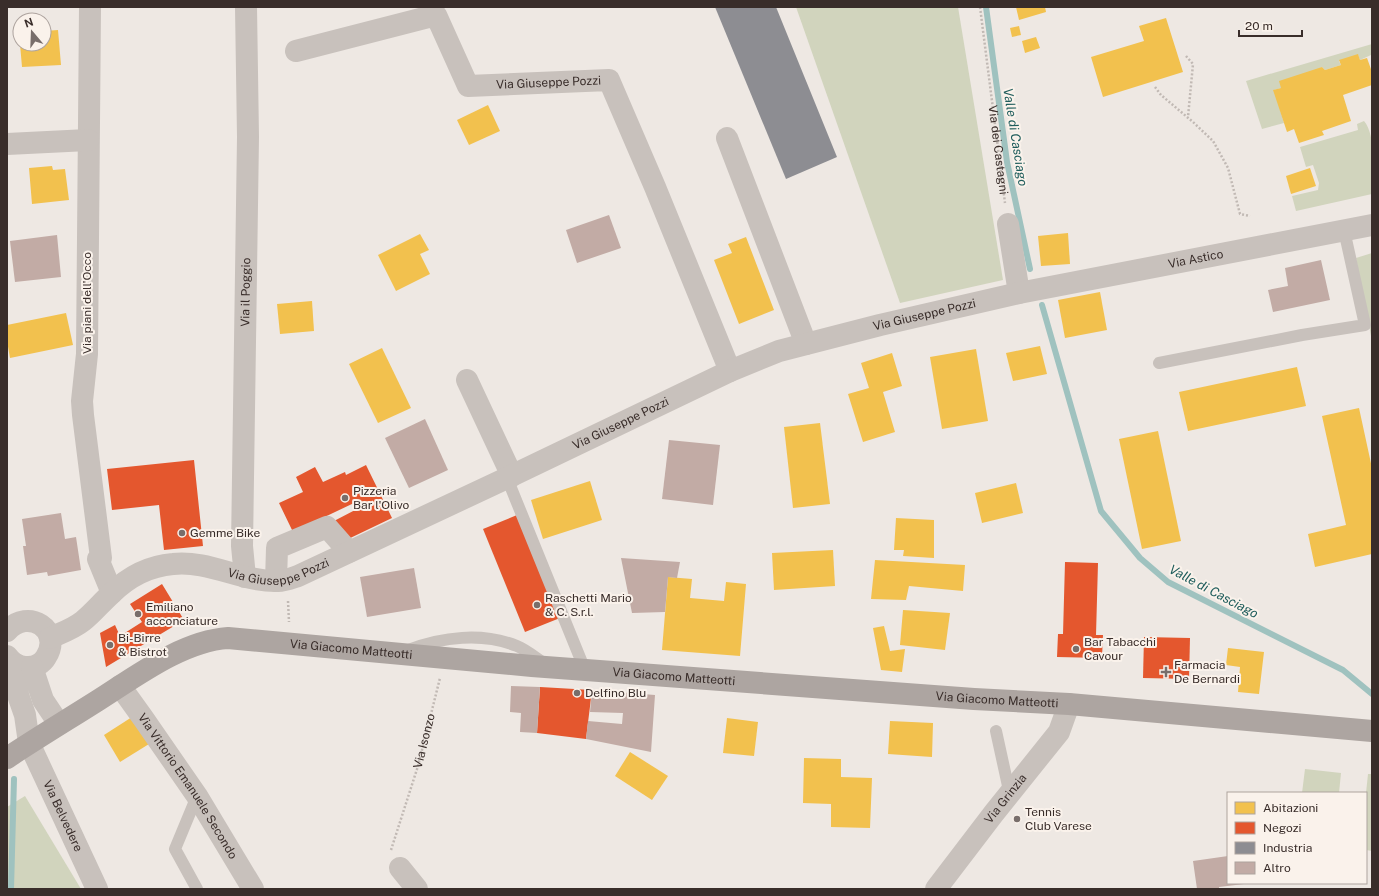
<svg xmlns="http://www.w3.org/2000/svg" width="1379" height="896" font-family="'Public Sans',sans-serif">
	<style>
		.green { fill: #d1d4bd }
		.homes { fill: #f2c14e }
		.shops { fill: #e4572e }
		.industry { fill: #8d8d92 }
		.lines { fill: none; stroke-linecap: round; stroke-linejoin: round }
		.stream { stroke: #9fc2bf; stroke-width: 6 }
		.building { fill: #c2aba5 }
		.path { stroke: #c1b9b4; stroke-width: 2.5; stroke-dasharray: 2 2; stroke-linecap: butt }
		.service { stroke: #c8c1bc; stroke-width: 12 }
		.minor { stroke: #c8c1bc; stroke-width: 22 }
		.primary { stroke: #ada5a1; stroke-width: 22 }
		.poi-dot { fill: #786e6b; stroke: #faf2eb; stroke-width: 1.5 }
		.labels { text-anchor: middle; stroke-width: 4; stroke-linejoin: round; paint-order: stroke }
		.street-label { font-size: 12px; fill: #392d2a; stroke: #faf2eb }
		.poi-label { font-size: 12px; fill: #392d2a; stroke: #faf2eb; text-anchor: start }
		.water-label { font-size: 13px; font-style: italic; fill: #1e5c5b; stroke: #faf2eb }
	</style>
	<rect width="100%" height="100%" fill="#eee8e3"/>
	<!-- green -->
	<g class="green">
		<path d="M796,7H958L1003,280L900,303Z"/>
		<path d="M1372,44V59L1371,55L1360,60L1358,55L1339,61L1341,65L1325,70L1322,67L1281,88L1274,90L1284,123L1262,129L1246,81Z"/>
		<path d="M1364,121C1377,136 1372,175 1372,194L1296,211L1292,196L1318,190L1319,183L1313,165L1306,167L1300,147L1358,130L1357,124Z"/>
		<path d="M1372,253V341L1356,258Z"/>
		<path d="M1305,769L1341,773L1339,793H1302Z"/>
		<path d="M1368,774H1372V851L1366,850V793Z"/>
		<path d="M25,796L81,889H7V807Z"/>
	</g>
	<!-- homes -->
	<g class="homes">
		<path d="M1016,7H1045L1046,12L1019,20Z"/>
		<path d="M1166,18L1183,72L1103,97L1091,57L1144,41L1139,26Z"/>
		<path d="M1019,26L1021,35L1012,37L1010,28Z"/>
		<path d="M58,30L61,65L22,67L20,44H44V31Z"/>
		<path d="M1036,37L1040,48L1025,53L1022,41Z"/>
		<path d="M1358,54L1360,60L1367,58L1372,72V85L1343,95L1351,121L1322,131L1324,135L1299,143L1294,129L1287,132L1273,90L1281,88L1279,81L1322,67L1325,70L1341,65L1339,60Z"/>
		<path d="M488,105L500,131L469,145L457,120Z"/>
		<path d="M52,166L53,170L65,169L69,200L32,204L29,168Z"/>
		<path d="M1310,168L1316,186L1291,194L1286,176Z"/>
		<path d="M1068,233L1070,264L1041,266L1038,236Z"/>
		<path d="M420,234L429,250L420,254L430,274L396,291L378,255Z"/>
		<path d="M746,237L774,310L739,324L714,260L732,253L728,244Z"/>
		<path d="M1100,292L1107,330L1065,338L1058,300Z"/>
		<path d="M312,301L314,331L280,334L277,304Z"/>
		<path d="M66,313L73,345L10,358L7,341V325Z"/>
		<path d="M1040,346L1047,374L1013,381L1006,353Z"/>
		<path d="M382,348L411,408L378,423L349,364Z"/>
		<path d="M976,349L988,421L942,429L930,357Z"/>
		<path d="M892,353L902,386L883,392L895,432L863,442L848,394L869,388L861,363Z"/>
		<path d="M1297,367L1306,406L1188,431L1179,392Z"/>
		<path d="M1359,408L1372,468V554L1315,567L1308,534L1346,525L1322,416Z"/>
		<path d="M820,423L830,504L793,508L784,427Z"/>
		<path d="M1158,431L1181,541L1142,549L1119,439Z"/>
		<path d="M590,481L602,520L543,539L531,500Z"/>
		<path d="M1016,483L1023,513L982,523L975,493Z"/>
		<path d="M896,518L934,520V558L903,556L904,550H894Z"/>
		<path d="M833,550L835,586L774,590L772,553Z"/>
		<path d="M875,560L965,565L963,591L909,586L906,600L871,599Z"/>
		<path d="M668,577L692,579L690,598L724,601L726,582L746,584L740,656L662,650Z"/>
		<path d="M903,610L950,613L945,650L900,645Z"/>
		<path d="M884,626L890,651L905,649L902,672L881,670L873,628Z"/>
		<path d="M1228,648L1264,652L1259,694L1238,692L1240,667L1226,665Z"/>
		<path d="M132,717L149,744L120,762L104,735Z"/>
		<path d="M727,718L758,722L754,756L723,753Z"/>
		<path d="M890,721L933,723L932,757L888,754Z"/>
		<path d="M630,752L668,776L652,800L615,776Z"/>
		<path d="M804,758L841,759V777L872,778L870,828L831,827V804L803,803Z"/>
	</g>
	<!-- shops -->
	<g class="shops">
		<path d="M194,460L203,546L164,550L159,505L112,510L107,469Z"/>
		<path d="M366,465L392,518L344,541L334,521L357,509L354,503L293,532L279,503L303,492L296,477L315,467L323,482L345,472L346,475Z"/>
		<path d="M517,515L560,618L525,632L483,529Z"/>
		<path d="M1065,562L1098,563L1096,635H1103L1102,658L1057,657L1058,634H1063Z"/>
		<path d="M162,584L184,620L106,667L100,633L115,625L120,636L142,622L130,604Z"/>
		<path d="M1144,637L1190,638L1189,679L1143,678Z"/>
		<path d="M540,687L592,690L586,739L537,733Z"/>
	</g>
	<!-- industry -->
	<path class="industry" d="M715,7H776L837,157L786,179Z"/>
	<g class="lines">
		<!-- stream -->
		<g class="stream">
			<path d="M986,7L1007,162L1030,269"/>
			<path d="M1042,305L1101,511L1140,558L1168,582L1343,670L1372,694"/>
			<path d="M11,889L14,779"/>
		</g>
	</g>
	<!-- building -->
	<g class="building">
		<path d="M609,215L621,248L577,263L566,230Z"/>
		<path d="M57,235L61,277L15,282L10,241Z"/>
		<path d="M1321,260L1330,300L1273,312L1268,290L1288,286L1285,268Z"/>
		<path d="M425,419L448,470L409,488L385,438Z"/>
		<path d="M669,440L720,445L713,505L662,499Z"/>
		<path d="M61,513L65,539L76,537L81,570L48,576L47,572L27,575L23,546H26L22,519Z"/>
		<path d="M621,558L680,562L677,578L668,577L665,612L632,613Z"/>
		<path d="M414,568L421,608L367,617L360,577Z"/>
		<path d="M511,686L540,687L537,733L520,732L521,713L510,712Z"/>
		<path d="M592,690L655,695L651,752L586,739L588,721L622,724L623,713L590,712Z"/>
		<path d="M1228,856V883L1244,884L1219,887V889H1197L1193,861Z"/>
	</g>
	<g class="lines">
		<!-- path -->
		<g class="path">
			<path id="s1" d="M980,7L1005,203"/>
			<path d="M1186,56L1193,64L1188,117"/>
			<path d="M1155,87L1161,95L1193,122L1213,141L1228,168L1240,214L1250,216"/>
			<path d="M288,601L289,622"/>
			<path id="s2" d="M391,850L418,766L440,678"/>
		</g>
		<!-- service -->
		<g class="service">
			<path d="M1159,363L1302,335L1365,325L1344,230"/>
			<path d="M507,478L585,670"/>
			<path d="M408,650C442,637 482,632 517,646C527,650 536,658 545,664"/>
			<path d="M996,731L1010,795"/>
			<path d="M197,796L175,849L197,889"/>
		</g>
		<!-- minor -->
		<g class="minor">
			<path d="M90,7L87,354L82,401L83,415L101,558L98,559L112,593"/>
			<path id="s3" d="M296,51L436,15L468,86L609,80L655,187L730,371"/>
			<path d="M727,138L806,344"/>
			<path d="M7,144L88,140"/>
			<path d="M1008,224L1019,293"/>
			<path d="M467,380L512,476"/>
			<path id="s4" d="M245,577L242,546L248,137L246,7"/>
			<path d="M276,581L277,548L327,527L349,552"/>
			<path d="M7,631C28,607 63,630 46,657C42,664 35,667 28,667C19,668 12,663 7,656"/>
			<path id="s5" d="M50,638C61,633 73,629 83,621C93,613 101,603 111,594C128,577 149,566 173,564C209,560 242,582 278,581C285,581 292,578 298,576L507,478L730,371L779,351L880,325L1019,293L1372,225"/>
			<path id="s6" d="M17,665L18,695L25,715L29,743L97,889"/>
			<path d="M32,667L43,700L59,724"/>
			<path id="s7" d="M120,686L143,718L197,796L253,889"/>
			<path d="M400,868L417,889"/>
			<path id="s8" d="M936,889L994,813L1059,732L1069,704"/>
		</g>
		<!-- primary -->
		<path class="primary" id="s9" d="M7,758C37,738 67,720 97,701C135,677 182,641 228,638L532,666L974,699L1069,704L1372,731"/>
	</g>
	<!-- markers -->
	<g class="poi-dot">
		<circle cx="345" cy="498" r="4"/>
		<circle cx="182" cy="533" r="4"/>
		<circle cx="537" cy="605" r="4"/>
		<circle cx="138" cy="614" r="4"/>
		<circle cx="110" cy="645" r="4"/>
		<circle cx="1076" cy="649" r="4"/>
		<path d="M1164 666h4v4h4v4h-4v4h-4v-4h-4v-4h4z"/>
		<circle cx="577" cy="693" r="4"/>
		<circle cx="1017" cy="819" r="4"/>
	</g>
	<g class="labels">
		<!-- street labels -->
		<g class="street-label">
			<text dy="4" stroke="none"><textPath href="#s3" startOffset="303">Via Giuseppe Pozzi</textPath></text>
			<text dy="4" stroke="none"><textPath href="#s1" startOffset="144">Via dei Castagni</textPath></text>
			<text dy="4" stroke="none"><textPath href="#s5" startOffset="1232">Via Astico</textPath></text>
			<text dy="4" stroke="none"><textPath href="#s4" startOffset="285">Via il Poggio</textPath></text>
			<text transform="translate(87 303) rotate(-90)" y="4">Via piani dell'Occo</text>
			<text dy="4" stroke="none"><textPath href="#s5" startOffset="955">Via Giuseppe Pozzi</textPath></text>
			<text dy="4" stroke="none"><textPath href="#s5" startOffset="631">Via Giuseppe Pozzi</textPath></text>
			<text dy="4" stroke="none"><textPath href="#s5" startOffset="255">Via Giuseppe Pozzi</textPath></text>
			<text dy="4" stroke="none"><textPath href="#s9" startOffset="377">Via Giacomo Matteotti</textPath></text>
			<text dy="4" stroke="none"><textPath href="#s9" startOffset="701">Via Giacomo Matteotti</textPath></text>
			<text dy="4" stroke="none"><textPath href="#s9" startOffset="1025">Via Giacomo Matteotti</textPath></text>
			<text dy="4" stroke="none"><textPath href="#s2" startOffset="114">Via Isonzo</textPath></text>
			<text dy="4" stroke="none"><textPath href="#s7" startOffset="121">Via Vittorio Emanuele Secondo</textPath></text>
			<text dy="4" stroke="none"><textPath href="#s8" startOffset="114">Via Grinzia</textPath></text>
			<text dy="4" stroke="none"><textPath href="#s6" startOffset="160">Via Belvedere</textPath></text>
		</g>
		<!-- poi labels -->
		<g class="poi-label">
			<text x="353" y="495">Pizzeria<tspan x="353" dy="14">Bar l'Olivo</tspan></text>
			<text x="190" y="537">Gemme Bike</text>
			<text x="545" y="602">Raschetti Mario<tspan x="545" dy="14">&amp; C. S.r.l.</tspan></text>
			<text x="146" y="611">Emiliano<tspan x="146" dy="14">acconciature</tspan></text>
			<text x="118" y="642">Bi-Birre<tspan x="118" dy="14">&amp; Bistrot</tspan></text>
			<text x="1084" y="646">Bar Tabacchi<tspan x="1084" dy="14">Cavour</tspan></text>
			<text x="1174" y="669">Farmacia<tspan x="1174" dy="14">De Bernardi</tspan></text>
			<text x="585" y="697">Delfino Blu</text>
			<text x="1025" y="816">Tennis<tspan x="1025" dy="14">Club Varese</tspan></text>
		</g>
		<!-- water labels -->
		<g class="water-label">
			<text transform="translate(1016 137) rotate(81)" y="5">Valle di Casciago</text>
			<text transform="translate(1214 591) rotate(28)" y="5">Valle di Casciago</text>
		</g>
	</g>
	<!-- border -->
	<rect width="1379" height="896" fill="none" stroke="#392d2a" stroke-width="16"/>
	<!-- legend -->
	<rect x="1227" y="792" width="140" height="92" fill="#faf2eb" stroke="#ada39e"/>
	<rect x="1235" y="802" width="20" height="12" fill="#f2c14e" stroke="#ada39e"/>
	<text x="1263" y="812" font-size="12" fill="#392d2a">Abitazioni</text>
	<rect x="1235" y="822" width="20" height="12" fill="#e4572e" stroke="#ada39e"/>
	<text x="1263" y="832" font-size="12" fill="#392d2a">Negozi</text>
	<rect x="1235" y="842" width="20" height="12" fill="#8d8d92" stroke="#ada39e"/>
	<text x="1263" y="852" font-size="12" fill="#392d2a">Industria</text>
	<rect x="1235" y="862" width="20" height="12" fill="#c2aba5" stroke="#ada39e"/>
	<text x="1263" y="872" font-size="12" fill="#392d2a">Altro</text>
	<!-- north arrow -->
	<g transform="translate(32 32) rotate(341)"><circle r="19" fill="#faf2eb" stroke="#ada39e"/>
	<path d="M0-3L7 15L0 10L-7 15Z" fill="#786e6b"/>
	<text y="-6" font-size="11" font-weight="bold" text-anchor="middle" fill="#392d2a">N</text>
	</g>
	<!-- scale -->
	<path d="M1239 30v6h63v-6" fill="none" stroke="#392d2a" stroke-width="2"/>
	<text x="1245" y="30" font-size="12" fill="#392d2a" stroke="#faf2eb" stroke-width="3" paint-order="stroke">20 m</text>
</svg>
